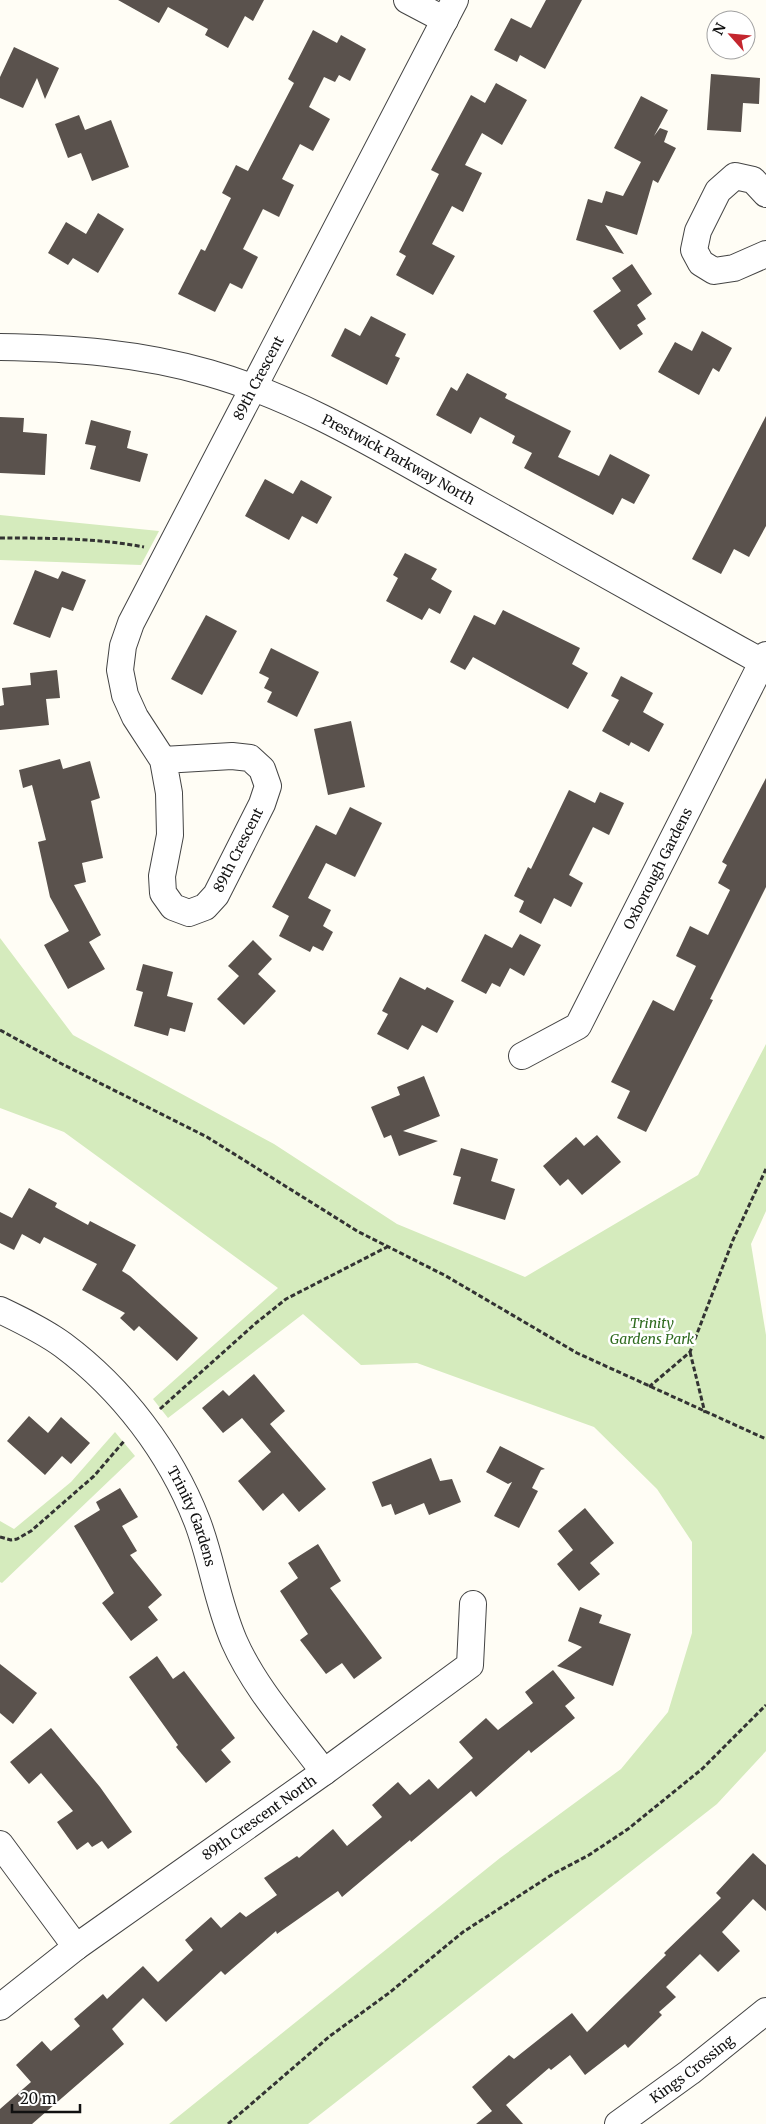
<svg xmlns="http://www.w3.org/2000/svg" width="766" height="2124" font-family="Merriweather,serif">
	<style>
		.green { fill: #d5ebbd }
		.building { fill: #5a524d }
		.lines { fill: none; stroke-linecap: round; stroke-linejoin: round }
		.minor-casing { stroke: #444; stroke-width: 28 }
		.path { stroke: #333; stroke-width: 3; stroke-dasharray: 5 2.5; stroke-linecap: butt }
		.minor { stroke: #fff; stroke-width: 26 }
		.labels { text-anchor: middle; stroke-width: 5; stroke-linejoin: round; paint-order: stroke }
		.street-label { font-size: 14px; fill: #111; stroke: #fff }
		.park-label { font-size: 14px; font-style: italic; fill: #2f6b1f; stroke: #fff }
	</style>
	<rect width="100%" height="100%" fill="#fffdf5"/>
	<!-- green -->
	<g class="green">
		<path d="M0,515L159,531L141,565L0,560Z"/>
		<path d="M0,938L73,1035L274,1144L397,1224L525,1277L698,1175L766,1044V1211L751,1244L766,1335V1751L717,1804L308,2124H169L500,1858L621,1769L668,1712L692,1633V1542L657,1489L594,1427L417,1363L361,1365L303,1314L168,1418L153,1399L278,1288L64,1132L0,1108Z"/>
		<path d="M115,1432L135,1456L2,1583L0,1582V1521L14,1529L71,1482Z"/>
	</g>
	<!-- building -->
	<g class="building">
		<path d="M118,0H264L253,21L245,16L228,48L205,35L208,29L168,7L159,23Z"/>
		<path d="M546,0H582L545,69L520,55L517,62L494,50L511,18L531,28Z"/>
		<path d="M313,30L337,43L341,35L366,49L350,81L339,75L335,82L324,77L309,107L330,119L313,151L300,144L282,179L294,185L279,217L263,209L243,249L258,257L242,289L230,283L215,312L178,294L201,249L205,251L231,198L222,193L236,165L248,171L294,83L288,79Z"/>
		<path d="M14,47L59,68L45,99L37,78L23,108L0,98V77Z"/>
		<path d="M711,74L760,78L759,104L743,103L741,132L707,130Z"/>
		<path d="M496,83L527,100L502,145L482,133L465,165L482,173L463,212L452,206L432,244L455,256L433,295L396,275L406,256L399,252L439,174L431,170L471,95L485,103Z"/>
		<path d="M641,96L668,110L654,136L660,128L668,131L664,142L676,148L658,183L653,180L637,235L605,225L624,254L576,240L588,199L602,203L606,191L623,196L641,162L614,148Z"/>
		<path d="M79,115L85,130L111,120L129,167L92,181L81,153L68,158L55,124Z"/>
		<path d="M98,213L124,229L98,273L73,258L68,265L48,253L66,222L86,234Z"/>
		<path d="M632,264L652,294L637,305L646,319L637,325L643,334L620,350L593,311L621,291L612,278Z"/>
		<path d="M371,316L406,334L395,356L400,358L387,385L331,356L345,328L360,336Z"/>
		<path d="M702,331L732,348L719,372L713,368L699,395L658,372L675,342L692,351Z"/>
		<path d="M467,373L507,394L505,398L571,431L558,457L599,476L610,454L650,475L634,504L622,498L613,515L524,468L532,453L512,443L515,436L480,417L471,434L436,415L451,387L457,391Z"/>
		<path d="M766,416V526L749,557L734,549L721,574L692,559Z"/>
		<path d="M0,417L24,418L23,432L47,434L45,475L0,473Z"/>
		<path d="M91,420L131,431L127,448L148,454L140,482L90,469L96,446L85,444Z"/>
		<path d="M265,479L293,494L301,480L332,497L317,524L302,516L289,540L245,516Z"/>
		<path d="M405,553L437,569L431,579L452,591L440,614L429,608L422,620L386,601L398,578L393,575Z"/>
		<path d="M35,570L58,579L62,571L86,580L73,611L62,607L50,638L13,624Z"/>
		<path d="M503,610L580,648L572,664L588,673L568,709L473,657L465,670L450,662L474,615L495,625Z"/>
		<path d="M206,615L237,631L202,695L171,679Z"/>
		<path d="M271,648L319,672L297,717L267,702L272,692L264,688L269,678L259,673Z"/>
		<path d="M57,670L60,698L46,699L49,725L0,730V706L4,705L2,688L31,685L30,673Z"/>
		<path d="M621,676L653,693L643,712L664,724L649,752L631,742L629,746L602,731L619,700L611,696Z"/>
		<path d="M351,721L365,787L328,795L314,729Z"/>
		<path d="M60,759L63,769L90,761L100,798L91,801L103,858L82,863L86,882L74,885L101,935L89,942L105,969L68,989L44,945L69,931L50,897L38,842L46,840L32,785L23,788L19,770Z"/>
		<path d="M766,778V887L710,999L713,1000L646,1132L617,1118L630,1091L611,1082L653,1000L674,1011L696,966L676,956L690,926L708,935L730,890L718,883L727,865L722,862Z"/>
		<path d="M569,790L595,803L600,792L624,803L609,835L593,827L569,875L583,883L571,907L554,898L541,924L519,912L524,901L514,896L528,867L531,869Z"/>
		<path d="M350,807L382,823L355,877L326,863L308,898L331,910L323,926L333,932L323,951L313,946L310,952L279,936L289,916L272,907L316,825L336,835Z"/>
		<path d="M485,934L512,948L520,934L541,945L524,976L510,968L500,987L492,983L486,994L461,981Z"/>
		<path d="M253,940L272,959L258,974L276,991L244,1025L217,999L239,976L228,966Z"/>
		<path d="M143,964L173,972L167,996L193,1003L185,1032L170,1028L168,1036L134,1026L143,992L136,990Z"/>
		<path d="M400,977L425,990L427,987L454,1001L437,1033L422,1025L408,1050L377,1034L388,1014L382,1011Z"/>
		<path d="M424,1076L440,1116L403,1131L438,1141L399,1156L391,1135L384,1138L371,1107L400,1095L397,1087Z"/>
		<path d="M597,1135L621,1162L582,1195L568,1179L560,1186L543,1166L576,1137L584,1146Z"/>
		<path d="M461,1148L498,1159L491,1181L515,1189L505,1220L453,1204L461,1177L453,1175Z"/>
		<path d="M29,1188L57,1203L55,1207L88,1225L90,1221L136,1245L122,1271L130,1276L198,1338L177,1361L139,1326L134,1331L120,1318L125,1313L82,1290L97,1264L44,1237L40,1244L22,1234L14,1250L0,1243V1212L12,1218Z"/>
		<path d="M254,1374L285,1411L270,1424L326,1489L299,1512L283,1493L263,1511L238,1481L271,1452L242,1418L223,1433L202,1408L223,1390L229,1396Z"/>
		<path d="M29,1416L48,1433L61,1417L90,1443L71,1464L62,1456L45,1475L7,1441Z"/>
		<path d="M500,1446L545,1469L541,1470L532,1488L538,1491L519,1528L494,1516L512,1482L508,1484L486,1472Z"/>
		<path d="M431,1458L440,1481L452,1479L461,1502L429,1515L424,1503L395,1515L391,1504L382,1507L372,1482Z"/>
		<path d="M120,1488L138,1517L122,1526L137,1551L130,1555L162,1595L148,1607L158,1620L131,1641L102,1603L114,1593L74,1526L100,1510L96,1502Z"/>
		<path d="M585,1508L614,1543L590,1563L600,1574L579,1591L557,1564L573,1550L558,1531Z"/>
		<path d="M318,1544L341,1581L330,1588L382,1658L354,1679L342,1663L326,1674L300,1640L308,1634L280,1591L298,1578L288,1563Z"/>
		<path d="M580,1607L602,1615L599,1623L631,1634L613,1686L557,1666L582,1647L568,1641Z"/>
		<path d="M157,1656L173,1679L184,1671L235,1738L221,1750L231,1762L206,1783L176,1747L178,1745L129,1677Z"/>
		<path d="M0,1664L37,1693L13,1724L0,1713Z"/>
		<path d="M553,1670L575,1698L565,1706L575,1718L531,1753L529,1750L476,1797L471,1791L411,1842L410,1840L342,1897L338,1891L277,1934L276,1931L225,1975L221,1971L166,2022L143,1998L112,2029L124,2044L32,2124H0V2109L31,2082L16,2065L42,2041L51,2051L80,2026L74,2019L103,1994L107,1999L143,1966L158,1982L193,1950L185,1940L211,1917L221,1928L240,1912L246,1917L277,1895L264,1878L297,1856L299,1858L333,1829L347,1846L382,1817L372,1805L398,1782L410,1795L429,1779L438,1789L473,1758L459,1742L486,1718L498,1730L533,1703L525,1692Z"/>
		<path d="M51,1728L100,1787L132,1832L108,1849L102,1841L92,1847L88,1842L77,1850L57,1822L73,1811L41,1773L29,1784L10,1762Z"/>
		<path d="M753,1853L766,1865V1911L753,1899L722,1932L740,1951L718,1972L700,1954L666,1987L676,1997L659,2012L662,2015L628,2048L625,2044L585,2075L570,2055L551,2070L549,2068L506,2105L523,2124H476L492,2111L472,2087L509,2055L514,2059L572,2013L587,2032L666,1955L664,1953L721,1898L716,1893Z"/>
	</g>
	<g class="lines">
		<!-- minor casing -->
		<g class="minor-casing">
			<g id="minor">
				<path d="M407,0L445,20"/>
				<path d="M766,194L753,180L735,176L718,191L698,231L694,250L701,263L714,271L734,268L766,254"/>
				<path id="s1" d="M0,347C71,348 140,353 209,373C297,398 376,446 456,491C559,548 662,607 766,664"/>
				<path id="s2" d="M163,760L232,756L250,758L262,769L268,786L262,804L216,895L205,907L189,913L173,907L163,893L162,876L170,835L169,793L163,760L135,717L125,695L120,670L123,646L131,623L455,0"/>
				<path id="s3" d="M522,1056L578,1026L766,655"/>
				<path id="s4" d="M0,1310C21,1320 44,1331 63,1345C122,1389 170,1452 197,1521C212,1560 217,1602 234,1641C255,1689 293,1730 324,1772"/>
				<path d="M0,1844L76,1947"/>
				<path id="s5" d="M0,2007L76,1947L324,1772L470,1665L473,1604"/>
				<path id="s6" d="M618,2124L690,2072L766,2011"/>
			</g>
		</g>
		<!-- path -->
		<g class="path">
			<path d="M0,538C47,538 97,538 144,547"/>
			<path d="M0,1030L62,1064L207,1137L357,1231L446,1276L577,1353L766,1439"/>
			<path d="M690,1352L705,1413"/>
			<path d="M649,1387L690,1352L733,1240L766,1169"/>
			<path d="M160,1409L256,1323L286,1299L387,1247"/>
			<path d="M0,1537L11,1540L17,1539L31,1531L94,1476L125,1440"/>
			<path d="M228,2124L330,2036L389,1993L463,1932L553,1874L589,1855L628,1829L702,1769L766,1705"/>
		</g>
		<!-- minor -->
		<use href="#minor" class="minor"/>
	</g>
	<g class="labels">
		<!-- street labels -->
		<g class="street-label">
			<text dy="5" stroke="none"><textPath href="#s2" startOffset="870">89th Crescent</textPath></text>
			<text dy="5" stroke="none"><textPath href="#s1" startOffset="420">Prestwick Parkway North</textPath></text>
			<text transform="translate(238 850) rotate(-63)" y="5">89th Crescent</text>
			<text dy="5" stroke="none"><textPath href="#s3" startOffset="240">Oxborough Gardens</textPath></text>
			<text dy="5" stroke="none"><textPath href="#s4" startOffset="290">Trinity Gardens</textPath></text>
			<text dy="5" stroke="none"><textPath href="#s5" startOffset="321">89th Crescent North</textPath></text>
			<text dy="5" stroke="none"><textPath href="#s6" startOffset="92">Kings Crossing</textPath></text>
		</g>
		<!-- park labels -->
		<g class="park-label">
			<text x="652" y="1328">Trinity<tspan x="652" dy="16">Gardens Park</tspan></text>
		</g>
	</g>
	<!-- north arrow -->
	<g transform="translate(731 35) rotate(297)"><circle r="24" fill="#ffffff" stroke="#a0a0a0"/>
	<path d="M0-4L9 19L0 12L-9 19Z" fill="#c4262e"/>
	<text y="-8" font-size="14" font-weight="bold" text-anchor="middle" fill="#111111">N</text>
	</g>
	<!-- scale -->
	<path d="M12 2104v8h68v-8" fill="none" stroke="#111111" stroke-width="2.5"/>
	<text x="20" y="2104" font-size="15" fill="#111111" stroke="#ffffff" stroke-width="4" paint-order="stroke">20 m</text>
</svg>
